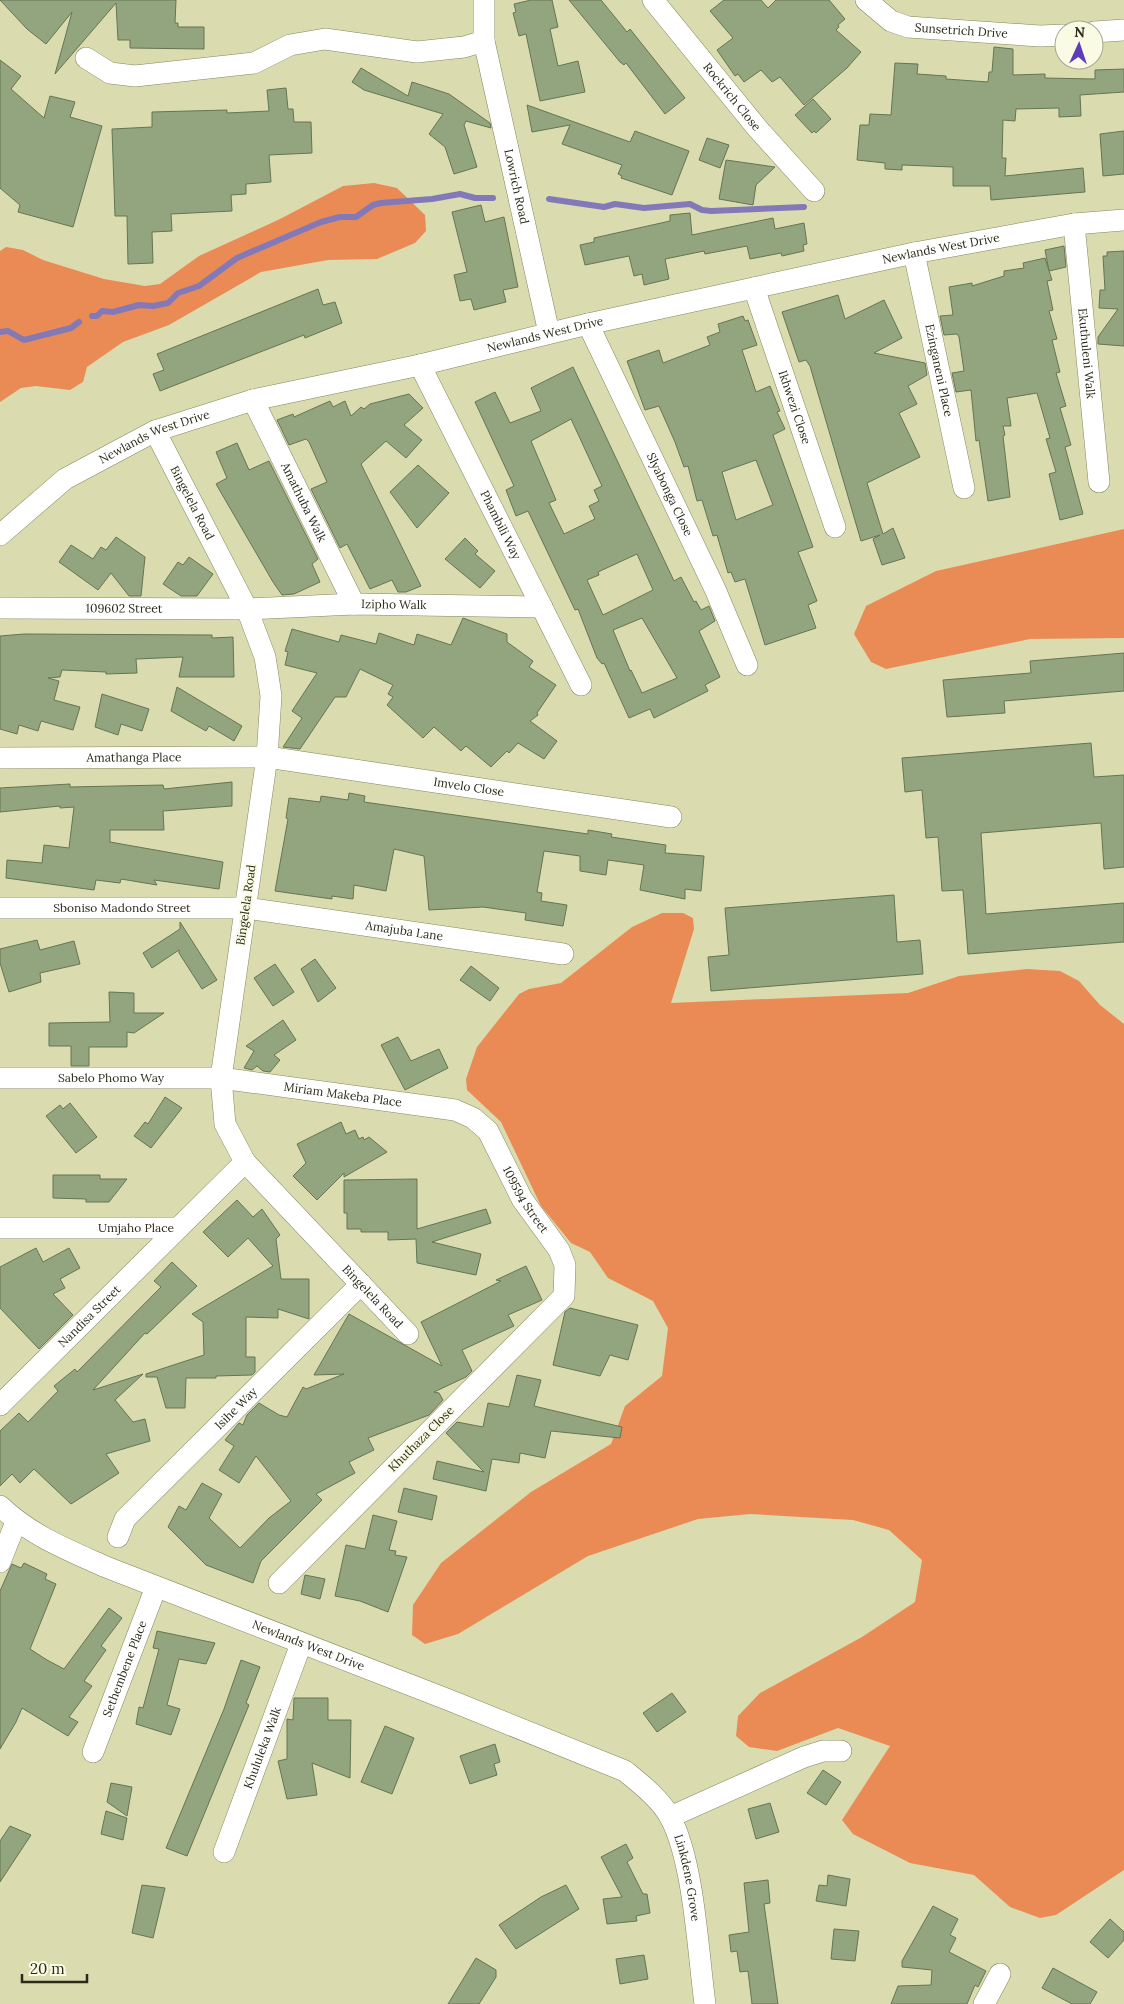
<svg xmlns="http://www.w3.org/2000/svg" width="1124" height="2004" font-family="Lora,serif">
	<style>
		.green { fill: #ea8b55 }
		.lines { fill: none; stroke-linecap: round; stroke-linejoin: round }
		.stream { stroke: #8379b8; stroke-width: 6 }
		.building { fill: #93a57f; stroke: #647551; fill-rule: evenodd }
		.minor-casing { stroke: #85865e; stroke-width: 22 }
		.minor { stroke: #fff; stroke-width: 21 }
		.labels { text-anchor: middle; stroke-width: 4; stroke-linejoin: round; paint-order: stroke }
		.street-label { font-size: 12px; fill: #2b2b1a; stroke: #fafbe5 }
	</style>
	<rect width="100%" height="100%" fill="#dadcb0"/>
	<!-- green -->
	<g class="green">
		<path d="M374,183L397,188L425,215L426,231L415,243L377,259L328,260L261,272L169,325L123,342L87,367L83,382L70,390L36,386L21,388L0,402V251L6,247L23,250L43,260L104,279L145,286L160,284L199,256L280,219L343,186Z"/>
		<path d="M1124,529V638L1030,639L886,669L871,662L854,634L866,606L936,571Z"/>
		<path d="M662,913H683L693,918L694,929L671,1003L908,993L959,976L1027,969L1060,971L1079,981L1100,1005L1124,1024V1870L1056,1915L1040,1918L1010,1907L974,1875L910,1863L853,1834L842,1820L890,1746L838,1728L777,1751L749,1747L736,1736L738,1716L760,1693L862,1637L915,1602L922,1560L889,1530L853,1520L750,1514L698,1519L588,1556L458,1634L425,1644L412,1635L413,1605L441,1563L531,1492L611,1444L625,1406L662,1376L668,1328L653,1301L608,1278L590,1252L571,1243L541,1206L501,1122L467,1090L466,1079L477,1047L519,994L529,989L561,983L632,927Z"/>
	</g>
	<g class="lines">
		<!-- stream -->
		<g class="stream">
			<path d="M549,199L604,207L615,204L644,208L690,204L702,210L711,211L804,207"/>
			<path d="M92,316H97L102,311L113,312L139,305L153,306L168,303L178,293L199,286L237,258L321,222L340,217H356L373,205L381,203L432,199L460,194L475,198H493"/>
			<path d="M0,332L8,331L24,340L71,328L79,322"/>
		</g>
	</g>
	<!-- building -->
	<g class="building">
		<path d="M0,0H176L175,23H178V27H204V49L130,48V40H118L116,3L55,74L72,12L46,44L27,29Z"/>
		<path d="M531,0H552L558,27L550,29L558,66L578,61L585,92L540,101L526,34L519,36L513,13L516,12L514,4Z"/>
		<path d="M569,0H601L627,32L630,29L685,98L665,114L626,63L624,65L620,62Z"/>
		<path d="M724,0H761L768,8L776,0H829L845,19L838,25L839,27L836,30L861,52L847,68L804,105L780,77L772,82L761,70L744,82L738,74L735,76L717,50L733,38L710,11Z"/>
		<path d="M994,47L1013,49V75L1045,74V78L1095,79V70L1124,69V92L1080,95L1081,116L1059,117V108L1016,109L1015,121L1003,120L1002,158H1006L1005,176L1083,168L1085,192L991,200L990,186H953V167L902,165V170L885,169V163L857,160L860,125H869L870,114L891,115L895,63L918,64L917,74L946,76V79L988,82L989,72H992Z"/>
		<path d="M0,60L21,76L11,89L44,118L50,96L75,102L70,117L102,126L73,227L18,212L20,205L0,188Z"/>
		<path d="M361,68L408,96L412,82L449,94L490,123L491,128L466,121L464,125L477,167L454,174L445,147L429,134L443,114L364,90L352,82Z"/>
		<path d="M286,88L288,109H293L294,122H311L312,153L269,155L271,182L246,184V194L231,195L232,211L171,214L172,231L152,232L153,263L128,264L127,216H115L112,129L152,127V112L227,110V113L269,111L267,90Z"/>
		<path d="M813,99L831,119L816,133L814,131L812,133L795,115Z"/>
		<path d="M527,105L630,142L635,131L689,151L672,195L621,178L622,176L618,174L622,165L562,144L570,125L532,132Z"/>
		<path d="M1124,131V174L1103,176L1100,134Z"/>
		<path d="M707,138L729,145L720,168L699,160Z"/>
		<path d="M726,160L775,167L756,185L753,205L719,199Z"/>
		<path d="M481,205L485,222L504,217L518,287L503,290L506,302L474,310L471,299L460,301L454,275L467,272L452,212Z"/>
		<path d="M690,213L692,235L773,218L775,229L804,223L807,244L803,245L804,251L782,256L781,253L750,259L747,246L705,254L704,251L665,259L669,279L644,285L642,274L634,276L629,256L585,265L580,245L594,242V238L670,221V215Z"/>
		<path d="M1064,246L1066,267L1049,271L1045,250Z"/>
		<path d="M1124,251V346L1098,344V337L1118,309L1099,308L1100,290H1105L1103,256H1107V252Z"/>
		<path d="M1045,258L1052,280L1047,281L1053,310L1049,311L1057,339L1052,340L1060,372L1056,373L1066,406L1060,408L1071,445L1065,447L1083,514L1060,520L1049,474L1056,472L1046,439L1050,438L1037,393L1007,398L1011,426H1003L1005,435L1003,436L1010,497L988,501L979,440L976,441L971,390L956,392L952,373L964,371L959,337L957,334L944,335L940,316L953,315L949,287L972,283V286L1004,276V271L1024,268L1023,263Z"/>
		<path d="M318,289L323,305L335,302L342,323L305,338L304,335L160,391L153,374L164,370L157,354Z"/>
		<path d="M838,295L845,319L884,300L902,338L874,353L925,363L927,375L908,386L917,404L899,413L920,457L867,483L883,534L893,528L905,558L882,565L873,539L880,535L861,541L810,366L806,360L799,362L782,312Z"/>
		<path d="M743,316L745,321L748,320L757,345L742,350L756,392L770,386L780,411L777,412L785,429L773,435L813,547L798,552L817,601L808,605L816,628L765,645L745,579L735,582L731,572L728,573L717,535L713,536L702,500L697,501L688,466L684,467L675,442L659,406L645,410L627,361L659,350L663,363L710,345L707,337L720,332L718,324ZM756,460L773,505L736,520L722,472Z"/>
		<path d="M573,367L674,581L681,577L694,602L696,601L701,610L709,606L715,621L699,631L720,677L705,685L708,691L654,718L650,709L629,718L604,663L602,664L597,658L578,609L575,610L528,511L516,516L506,490L514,486L475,402L495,392L510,423L541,411L531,388ZM571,419L602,486L594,490L599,501L589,506L595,519L564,534L549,503L556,500L531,441ZM637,554L653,590L603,615L587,580L599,575L598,572ZM642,618L677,678L642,693L631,670L630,671L613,630Z"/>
		<path d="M409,394L423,408L404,425L422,440L406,458L386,441L361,464L421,586L406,592H398L392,580L370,589L347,544L340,548L311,489L327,482L309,442L306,439L289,445L277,420L293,414L294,417L330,401L333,407L345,401L351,416L361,407L364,409L370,404Z"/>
		<path d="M237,443L249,470L269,461L318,559L312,564L320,582L294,594L282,595L273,582L216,484L227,478L216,452Z"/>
		<path d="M418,465L449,493L417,528L390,492Z"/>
		<path d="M116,537L145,557L141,596H129L111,573L98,590L59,562L71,545L93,559L101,547L106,550Z"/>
		<path d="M465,538L478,551L475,554L495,571L480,588L445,559Z"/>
		<path d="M189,557L213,574L197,596H181L163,584L178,562L183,565Z"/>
		<path d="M463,618L507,634V642L533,661L529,667L556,685L537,713L538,715L530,721L557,741L544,759L518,743L509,753L507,751L491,767L466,746L461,751L434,727L423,738L387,705L393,697L388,694L393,685L360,669L346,697H335L300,749L283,747L302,718L292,711L317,673L285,665L288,652L285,651L292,629L339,642L341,635L376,644L379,633L414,645L417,634L451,645Z"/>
		<path d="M24,634L212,635V638L233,637L234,677H179L183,657L136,659L137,673L106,674V672L62,670L60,677L48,678L59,681L54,700L80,707L73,730L41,721L38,731L19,725L17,734L0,729V636Z"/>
		<path d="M1124,653V691L1004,701L1005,713L947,717L943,680L1031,673L1030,661Z"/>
		<path d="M177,687L242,726L234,741L209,726L206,731L171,711Z"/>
		<path d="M102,694L149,709L142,731L121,724L118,735L95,727Z"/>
		<path d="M1091,743L1094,777L1124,775V867L1104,869L1101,823L981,833L986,914L1124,903V942L968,954L963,890L942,891L938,837L926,838L922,790L905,792L902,758Z"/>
		<path d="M232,782V806L163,811L164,830H110V842L223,862L219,889L154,880L157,885L121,879L120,883L96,880L94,890L6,878L7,860L42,863L44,845L69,848L74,807L60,808V806L0,812V788L70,784V787L163,785L164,789Z"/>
		<path d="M349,793L365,796L364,802L588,834V830L612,834L611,837L666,845L665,853L704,856L701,891L685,889V899L640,890L644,865L608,860L606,875L580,871V856L544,851L537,892L542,893L541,901L567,905L563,926L525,920L526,913L483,907L429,910L424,856L394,849L386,891L354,885L353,899L332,896V899L275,891L288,819L286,818L289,798L320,802L321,796L348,800Z"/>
		<path d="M894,895L897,942L920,940L923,974L711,991L708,957L729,955L725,908Z"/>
		<path d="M180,922L217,980L202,989L179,953V950L152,968L143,953L180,929Z"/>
		<path d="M37,940L40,950L74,941L80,964L40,973L41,982L9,992L0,963V949Z"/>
		<path d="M315,959L336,988L318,1002L301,969Z"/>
		<path d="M275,964L294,992L273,1006L254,978Z"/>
		<path d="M471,966L499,988L490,1001L460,980Z"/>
		<path d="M109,992L134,993V1013H164L134,1033L127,1032V1047H89V1066H71V1046H49V1023L110,1022Z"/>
		<path d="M283,1020L296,1040L274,1055L280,1060L270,1072L263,1071L257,1066L252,1070L244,1068L254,1051L246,1046Z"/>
		<path d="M398,1037L411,1061L439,1049L448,1068L405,1090L381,1045Z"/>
		<path d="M165,1097L182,1108L151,1148L134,1136L145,1122L148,1124Z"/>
		<path d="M70,1103L97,1137L76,1153L46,1116L60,1105L63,1109Z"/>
		<path d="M341,1122L346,1134L355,1130L359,1139L363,1137L364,1140L369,1137L387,1152L344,1177V1173L317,1200L293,1176L306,1163L297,1144Z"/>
		<path d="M53,1175H100V1179H127L109,1202H86V1199L53,1198Z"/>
		<path d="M417,1179V1229L486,1209L491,1223L432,1242L481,1254L476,1275L417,1263L416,1239L388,1240V1232H361V1229H347V1213H344V1180Z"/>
		<path d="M237,1200L253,1217L262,1209L280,1235L276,1239L281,1279H309V1319L278,1309V1318L246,1317V1357H255V1372L252,1375L216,1376V1378H186L185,1408H166L157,1377H146V1374L204,1355L203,1322L192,1314L273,1266L248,1238L228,1257L203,1232Z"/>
		<path d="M36,1248L43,1262L69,1248L80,1268L60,1279L65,1288L53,1294L73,1315L39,1349L0,1308V1267Z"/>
		<path d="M172,1262L197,1286L147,1334L145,1333L93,1390L143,1374L115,1400L133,1422L145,1419L150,1441L106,1454L119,1473L71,1504L34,1469L20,1483L12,1474L0,1486V1431L19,1413L28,1422L58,1391L54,1386L75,1369L77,1372L161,1287L154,1281Z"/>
		<path d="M526,1266L542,1300L508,1315L514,1326L462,1350L472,1371L466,1377L434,1392L439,1393L443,1400L429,1415L368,1438L374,1450L349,1462L355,1473L316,1494L322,1500L261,1561L253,1583L206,1565L168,1527L179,1506L186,1510L202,1483L222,1494L209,1518L240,1548L269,1518L291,1501L256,1456L239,1483L219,1470L234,1446L225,1440L239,1423L243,1425L247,1415L259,1403L279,1415L287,1417L303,1387L306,1389L344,1374L314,1375L349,1314L442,1366L421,1322L501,1281L496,1280Z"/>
		<path d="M570,1308L638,1325L628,1360L610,1355L600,1376L553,1365L565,1312Z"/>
		<path d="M517,1375L541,1380L534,1406L622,1427L620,1438L551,1431L545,1458L520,1453L519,1463L492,1459L486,1491L433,1479L437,1461L484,1472L446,1433L457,1422L483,1427L488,1403L509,1407Z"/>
		<path d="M404,1488L437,1496L432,1520L398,1512Z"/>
		<path d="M373,1515L397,1521L389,1550L396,1551L395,1555L407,1557L388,1612L360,1601L335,1596L346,1545L365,1549Z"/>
		<path d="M24,1563L47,1574L45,1579L56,1584L30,1649L47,1660L64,1669L109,1608L122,1618L101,1646L106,1650L84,1681L92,1686L69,1717L78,1722L68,1736L22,1708L16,1722L0,1749V1591L12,1564L21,1568Z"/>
		<path d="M305,1575L325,1579L320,1599L301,1594Z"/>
		<path d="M157,1631L215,1643L206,1664L179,1659L167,1705L180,1709L171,1735L136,1724L139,1707L143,1708L159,1649L153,1648Z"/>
		<path d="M241,1660L260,1667L246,1703L249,1705L187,1856L166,1848L224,1709Z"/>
		<path d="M672,1693L686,1712L657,1732L643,1713Z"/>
		<path d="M294,1698H328V1720H351L350,1778L312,1763L317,1795L287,1799L278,1761L287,1759V1719L293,1720Z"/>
		<path d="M385,1726L414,1738L392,1794L361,1782Z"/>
		<path d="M495,1744L500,1762L494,1764L497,1775L470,1784L460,1756Z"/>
		<path d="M823,1770L841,1782L826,1805L807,1793Z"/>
		<path d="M111,1783L132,1787L127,1816L107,1802Z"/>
		<path d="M770,1803L779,1832L756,1839L748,1809Z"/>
		<path d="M106,1811L127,1818L123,1840L101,1834Z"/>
		<path d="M10,1826L31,1835L0,1882V1841Z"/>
		<path d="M626,1844L633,1858L627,1862L643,1894H647L650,1913L636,1916L637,1921L607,1924L603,1899L622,1897L601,1857Z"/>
		<path d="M828,1875L850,1879L846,1906L816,1901L819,1885L827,1886Z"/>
		<path d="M768,1880L770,1903L764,1904L778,2004H752L748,1971L740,1972L737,1951L731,1952L729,1935L749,1932L744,1883Z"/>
		<path d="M142,1885L165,1888L153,1938L132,1933Z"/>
		<path d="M566,1885L579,1909L516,1949L499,1925L541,1897Z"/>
		<path d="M933,1906L958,1919L950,1935L956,1938L949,1952L986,1971L978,1987L975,1985L967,2004H891L898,1986L931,1985L932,1970L902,1967V1961Z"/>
		<path d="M1110,1919L1124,1932V1940L1108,1958L1090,1942Z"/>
		<path d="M834,1929L859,1931L855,1961L831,1959Z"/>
		<path d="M644,1955L648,1979L620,1984L616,1959Z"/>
		<path d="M476,1958L496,1970V1977L479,2004H448Z"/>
		<path d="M1053,1968L1097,1992L1090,2004H1072L1042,1988Z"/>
	</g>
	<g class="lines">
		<!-- minor casing -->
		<g class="minor-casing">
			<g id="minor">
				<path id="s1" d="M484,0V41L549,333"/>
				<path id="s2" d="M653,0L758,129L814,191"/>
				<path id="s3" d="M866,0L891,21L908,27L1040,36L1064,35"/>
				<path d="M1094,32L1124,30"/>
				<path d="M86,58L110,73L135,76L254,63L290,45L325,39L417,52L464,47L484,41"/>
				<path id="s4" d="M1074,224L1099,482"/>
				<path id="s5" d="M914,253L964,488"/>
				<path id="s6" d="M754,288L835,527"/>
				<path id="s7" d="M588,324L715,589L747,665"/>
				<path id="s8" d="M420,365L581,685"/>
				<path id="s9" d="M253,400L354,604"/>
				<path id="s10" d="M155,431L247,609L265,657L268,676L271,696L267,757L221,1078L225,1124L245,1162L408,1334"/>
				<path id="s11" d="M0,535L65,479L155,431L253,400L420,365L588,324L914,253L1074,224L1124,220"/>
				<path id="s12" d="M0,608L247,609L354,604L542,607"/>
				<path id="s13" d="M0,758L267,757L671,817"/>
				<path id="s14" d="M0,908H246L563,954"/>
				<path id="s15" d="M0,1078H221L455,1110L473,1118L488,1131L522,1199L559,1250L565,1265L564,1296L279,1583"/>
				<path id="s16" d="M0,1228H178"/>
				<path id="s17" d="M0,1405L245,1162"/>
				<path id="s18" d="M0,1506C30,1535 68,1550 106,1567L449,1700L625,1771C641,1784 660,1799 670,1817C694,1861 698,1953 705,2004"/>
				<path id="s19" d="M118,1537L125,1519L361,1284"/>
				<path d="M0,1562L16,1522"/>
				<path id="s20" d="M93,1752L156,1587"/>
				<path d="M670,1817L804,1757L823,1751H841"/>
				<path id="s21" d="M224,1852L301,1644"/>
				<path d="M984,2004L1000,1974"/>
			</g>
		</g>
		<!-- minor -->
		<use href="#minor" class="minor"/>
	</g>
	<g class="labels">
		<!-- street labels -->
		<g class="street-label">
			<text dy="4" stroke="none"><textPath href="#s3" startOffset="104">Sunsetrich Drive</textPath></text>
			<text dy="4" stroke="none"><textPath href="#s2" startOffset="125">Rockrich Close</textPath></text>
			<text dy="4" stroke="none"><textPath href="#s1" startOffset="190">Lowrich Road</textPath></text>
			<text dy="4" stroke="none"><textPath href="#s11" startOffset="995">Newlands West Drive</textPath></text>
			<text dy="4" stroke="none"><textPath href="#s11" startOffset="590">Newlands West Drive</textPath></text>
			<text dy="4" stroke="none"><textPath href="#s4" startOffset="130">Ekuthuleni Walk</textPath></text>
			<text dy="4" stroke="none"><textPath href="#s5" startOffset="120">Ezinganeni Place</textPath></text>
			<text dy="4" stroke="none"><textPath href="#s6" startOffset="126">Ikhwezi Close</textPath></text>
			<text dy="4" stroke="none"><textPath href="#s11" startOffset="185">Newlands West Drive</textPath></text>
			<text dy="4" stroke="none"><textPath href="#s7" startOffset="189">Slyabonga Close</textPath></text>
			<text dy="4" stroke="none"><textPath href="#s9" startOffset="114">Amathuba Walk</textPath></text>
			<text dy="4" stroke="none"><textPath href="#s10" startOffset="81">Bingelela Road</textPath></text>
			<text dy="4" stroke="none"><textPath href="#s8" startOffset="179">Phambili Way</textPath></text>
			<text dy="4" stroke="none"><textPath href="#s12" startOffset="394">Izipho Walk</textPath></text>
			<text dy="4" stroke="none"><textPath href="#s12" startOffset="124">109602 Street</textPath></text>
			<text dy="4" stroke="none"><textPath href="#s13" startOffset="134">Amathanga Place</textPath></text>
			<text dy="4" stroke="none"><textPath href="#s13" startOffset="471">Imvelo Close</textPath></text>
			<text transform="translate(246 905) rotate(-82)" y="4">Bingelela Road</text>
			<text dy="4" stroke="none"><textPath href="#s14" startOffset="122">Sboniso Madondo Street</textPath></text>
			<text dy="4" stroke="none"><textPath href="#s14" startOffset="406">Amajuba Lane</textPath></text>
			<text dy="4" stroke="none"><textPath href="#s15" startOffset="111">Sabelo Phomo Way</textPath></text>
			<text dy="4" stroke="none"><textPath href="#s15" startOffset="344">Miriam Makeba Place</textPath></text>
			<text dy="4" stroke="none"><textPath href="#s15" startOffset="575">109594 Street</textPath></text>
			<text dy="4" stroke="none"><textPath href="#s16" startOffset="136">Umjaho Place</textPath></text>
			<text dy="4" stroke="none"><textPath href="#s10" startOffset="951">Bingelela Road</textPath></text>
			<text dy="4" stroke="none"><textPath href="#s17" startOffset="126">Nandisa Street</textPath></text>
			<text dy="4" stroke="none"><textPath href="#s19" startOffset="176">Isihe Way</textPath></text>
			<text transform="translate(421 1439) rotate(-45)" y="4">Khuthaza Close</text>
			<text dy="4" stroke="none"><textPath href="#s18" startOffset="340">Newlands West Drive</textPath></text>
			<text dy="4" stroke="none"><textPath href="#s20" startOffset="89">Sethembene Place</textPath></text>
			<text dy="4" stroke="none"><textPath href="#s21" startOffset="111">Khululeka Walk</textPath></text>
			<text dy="4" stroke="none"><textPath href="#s18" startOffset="809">Linkdene Grove</textPath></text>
		</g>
	</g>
	<!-- north arrow -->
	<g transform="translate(1079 45) rotate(3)"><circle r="24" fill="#fafbe5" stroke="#a7a894"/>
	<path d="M0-4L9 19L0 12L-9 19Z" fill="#5c3db6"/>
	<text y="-8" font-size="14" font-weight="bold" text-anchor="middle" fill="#2b2b1a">N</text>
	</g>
	<!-- scale -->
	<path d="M22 1974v8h65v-8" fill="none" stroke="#2b2b1a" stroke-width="2.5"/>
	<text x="30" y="1974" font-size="15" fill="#2b2b1a" stroke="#fafbe5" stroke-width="4" paint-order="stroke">20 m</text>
</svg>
